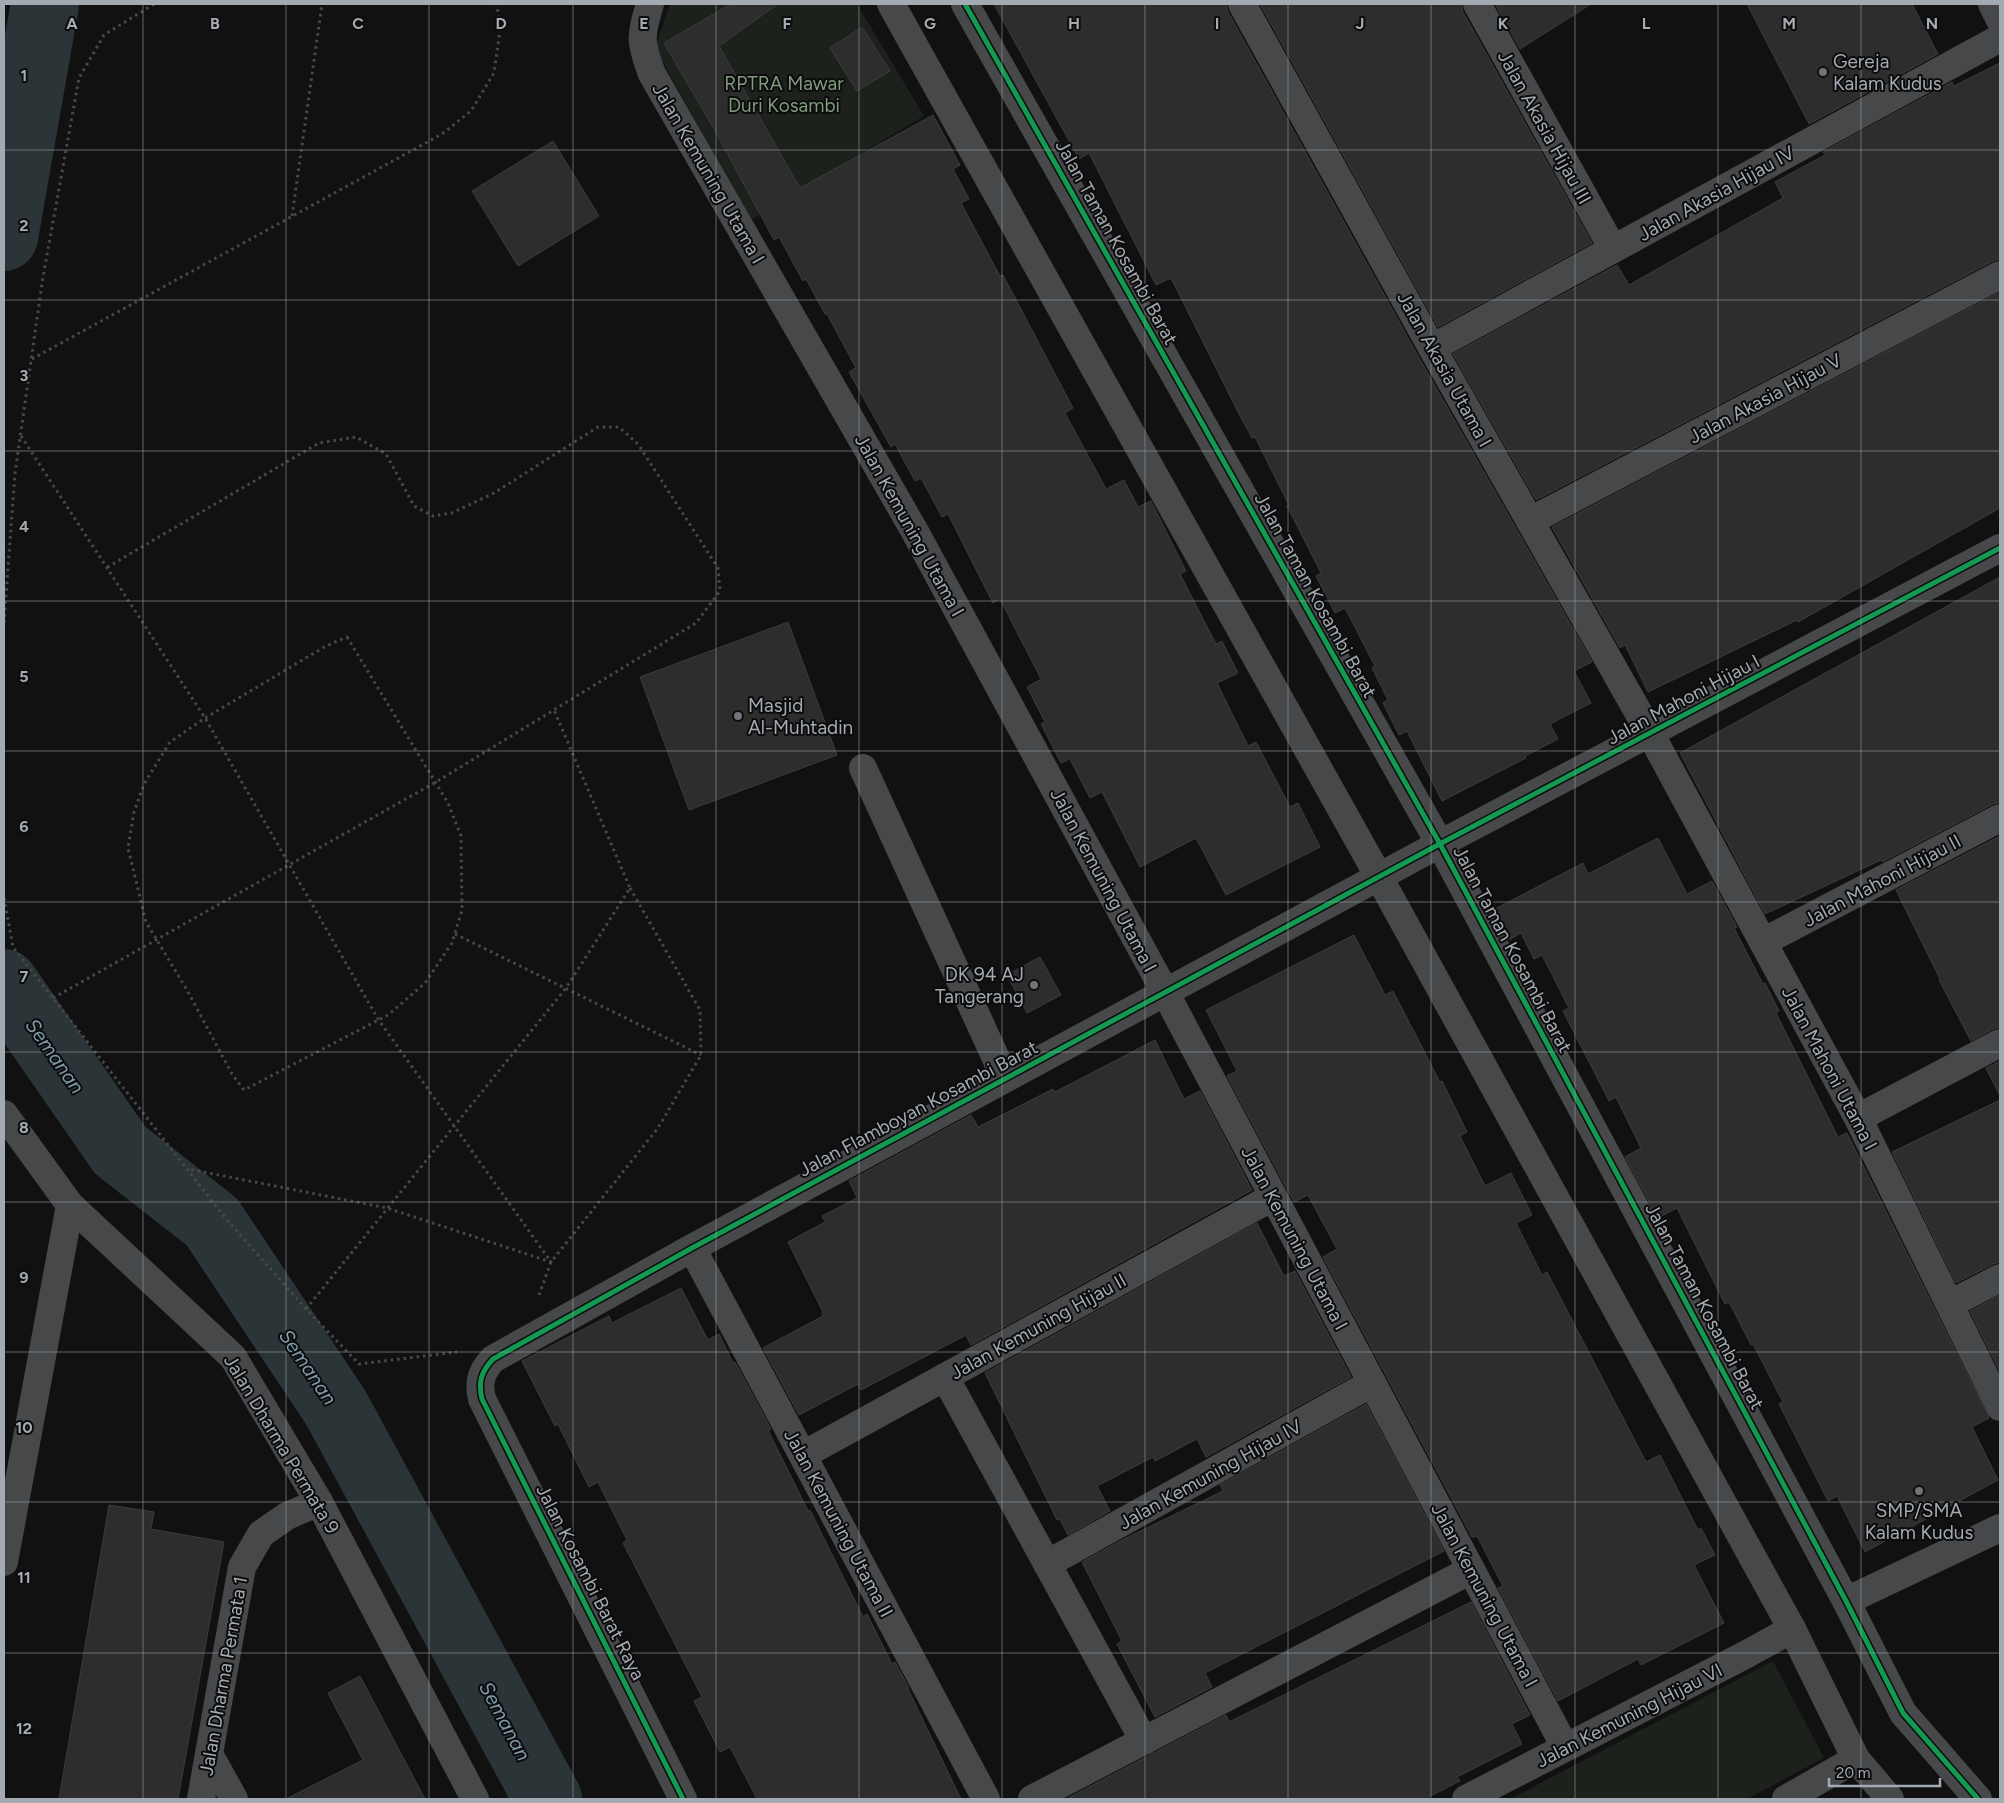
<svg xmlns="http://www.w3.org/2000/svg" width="2004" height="1803" font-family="Figtree,sans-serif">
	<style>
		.green { fill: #1c211c }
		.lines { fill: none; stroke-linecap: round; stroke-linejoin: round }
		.river { stroke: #2b3437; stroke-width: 68 }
		.building { fill: #2d2d2e; stroke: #3a3c3e }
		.path { stroke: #47494b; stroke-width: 3; stroke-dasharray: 2.5 4; stroke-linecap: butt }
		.minor { stroke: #46484a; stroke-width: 28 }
		.cycleway-casing { stroke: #0c0c0d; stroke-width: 8 }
		.cycleway { stroke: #139951; stroke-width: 5 }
		.grid { fill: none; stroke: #a3aab1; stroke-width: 1; stroke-opacity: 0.55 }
		.poi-dot { fill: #707479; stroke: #0c0c0d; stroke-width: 2 }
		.labels { text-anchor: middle; stroke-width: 4; stroke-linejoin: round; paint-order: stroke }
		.poi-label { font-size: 19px; fill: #a3aab1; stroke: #0c0c0d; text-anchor: start }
		.park-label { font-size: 19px; fill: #7f9b7c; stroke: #0c0c0d }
		.street-label { font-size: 19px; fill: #a3aab1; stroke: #0c0c0d }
		.water-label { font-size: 20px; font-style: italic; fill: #7d9ba9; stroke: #0c0c0d }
		.grid-label { font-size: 16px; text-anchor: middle; font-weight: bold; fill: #a3aab1; stroke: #0c0c0d; stroke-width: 4; stroke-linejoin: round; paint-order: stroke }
	</style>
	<rect width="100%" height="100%" fill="#111112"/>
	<!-- green -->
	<g class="green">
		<path d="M670,4H857L924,116L751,220L655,48Z"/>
		<path d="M1773,1661L1824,1758L1747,1799H1510Z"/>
	</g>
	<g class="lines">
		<!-- river -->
		<g class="river">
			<path d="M4,237L45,4"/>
			<path d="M4,983L120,1150L212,1222L336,1408L548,1799"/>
		</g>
	</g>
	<!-- building -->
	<g class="building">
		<path d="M731,4H778L719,46L800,188L933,115L960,165L953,169L969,199L961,203L1000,276L1003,275L1073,408L1065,413L1106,489L1124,480L1138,507L1151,501L1186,571L1180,574L1216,644L1222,641L1238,673L1217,683L1248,746L1256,742L1290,807L1298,803L1320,847L1226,895L1196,838L1140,867L1102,792L1090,798L1070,759L1061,763L1041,724L1045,722L1027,687L1041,679L1000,599L993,603L948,514L942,517L921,478L915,481L895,444L891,447L849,372L856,368L827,314H825L806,279L803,281L779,237L774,240L714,129L664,43Z"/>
		<path d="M994,4H1226L1228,12L1418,356L1592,662L1574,671L1591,703L1550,724L1558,739L1525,756L1526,758L1442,801L1407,731L1399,735L1383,703L1388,700L1372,668L1375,666L1345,608L1335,613L1316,576L1321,573L1287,506L1289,505L1255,437L1252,438L1238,412L1171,278L1156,285L1089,153L1079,159Z"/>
		<path d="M1260,4H1461L1463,12L1592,243L1438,327Z"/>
		<path d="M1495,4H1591L1520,49Z"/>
		<path d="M1747,4H1912L1938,54L1809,124Z"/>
		<path d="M862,27L890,71L857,91L830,48Z"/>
		<path d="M2000,63V259L1993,261L1536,500L1453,354L1617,265L1629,285L1783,198L1775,182L1825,155L1823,152L1952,82L1954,86Z"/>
		<path d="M553,141L599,216L518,266L472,191Z"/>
		<path d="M2000,292V508L1798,622L1797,620L1648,692L1625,645L1620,648L1552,527Z"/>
		<path d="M2000,577V802L1993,804L1882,862L1881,860L1765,914L1680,753Z"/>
		<path d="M788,622L837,755L689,810L640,677Z"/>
		<path d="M2000,836V1027L1993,1029L1971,1041L1939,980L1940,979L1896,890Z"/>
		<path d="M1658,838L1687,894L1712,881L1737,927L1734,928L1763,984L1765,983L1779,1011L1776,1013L1838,1137L1847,1133L1989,1418L1972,1427L1998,1480L1865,1552L1837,1496L1828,1501L1779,1404L1783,1402L1753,1344L1751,1345L1729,1302L1725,1304L1677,1208L1658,1218L1625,1157L1641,1148L1616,1097L1609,1101L1563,1011L1569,1008L1542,955L1534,959L1521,933L1509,940L1493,910L1583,863L1588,874Z"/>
		<path d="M1354,935L1385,995L1393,991L1440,1082L1442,1081L1467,1132L1460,1136L1485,1186L1511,1173L1532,1215L1516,1223L1542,1275L1547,1272L1646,1462L1660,1455L1698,1530L1701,1528L1715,1555L1694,1565L1724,1623L1641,1665L1638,1659L1558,1701L1498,1588L1503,1586L1477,1536L1472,1537L1323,1257L1337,1249L1308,1195L1294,1202L1227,1076L1237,1071L1206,1010Z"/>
		<path d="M1040,957L1061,995L1027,1013L1007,975Z"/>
		<path d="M1155,1040L1184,1099L1200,1091L1252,1190L971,1345L966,1335L861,1390L858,1384L799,1415L763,1348L823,1316L822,1313L823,1312L788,1242L825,1222L822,1216L857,1198L849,1181L971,1115L978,1127L1053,1089L1055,1092Z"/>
		<path d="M2000,1061V1096L1986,1068Z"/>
		<path d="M2000,1100V1262L1993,1264L1956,1283L1892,1152Z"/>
		<path d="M1257,1223L1284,1276L1295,1271L1351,1377L1206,1457L1197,1439L1155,1461L1153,1457L1097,1486L1110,1511L1068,1535L1060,1519L1057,1520L985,1373Z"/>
		<path d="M681,1288L708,1340L719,1334L733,1363L735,1362L771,1429L768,1430L808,1511L810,1510L863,1617L867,1614L892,1664L895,1662L909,1688L908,1689L961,1799H757L730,1747L720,1752L694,1701L702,1697L623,1543L627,1540L598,1482L589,1487L558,1424L555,1426L522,1361L609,1316L612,1323Z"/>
		<path d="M2000,1295V1372L1970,1311Z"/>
		<path d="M1366,1404L1444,1551L1205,1673L1212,1687L1155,1717L1117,1644L1122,1641L1082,1562L1124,1539L1223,1491L1220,1485Z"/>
		<path d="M109,1505L154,1512L151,1529L224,1542L178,1799H59Z"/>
		<path d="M1471,1602L1530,1715L1512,1724L1522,1744L1457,1777L1460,1781L1425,1799H1066L1226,1715L1229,1722Z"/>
		<path d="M360,1676L425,1799H286L363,1760L328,1693Z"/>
	</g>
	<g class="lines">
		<!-- path -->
		<g class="path">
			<path d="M292,216L322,4"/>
			<path d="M32,359L442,134L471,111L494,73L500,30L497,4"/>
			<path d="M21,436L205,718L378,1019L551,1262L387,1208L188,1169"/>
			<path d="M4,623L15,473L43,277L79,78L104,35L154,4"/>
			<path d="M347,637L448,803L461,836L462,910L452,943L425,983L388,1015L244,1090L232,1074L187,990L146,922L128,848L134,812L144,784L170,742L205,718L326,646Z"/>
			<path d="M4,898L13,947L227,1220L306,1309L359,1364L457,1352"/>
			<path d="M455,934L701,1055"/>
			<path d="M53,998L436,782L696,623L720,591L718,568L638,444L619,427H598L494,493L452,513L433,516L414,506L386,454L356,437L319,443L106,568"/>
			<path d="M539,1295L551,1262L658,1128L701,1055L700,1010L630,888"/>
			<path d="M306,1309L566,988L630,888L554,710"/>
		</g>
		<!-- minor -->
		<g class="minor">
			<path d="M650,4C640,37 640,42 652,74L914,530L1165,992L1565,1747"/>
			<path d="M891,4L1379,877L1792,1629L1856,1759L1890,1799"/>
			<path d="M965,4L1440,844L1846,1601L1903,1713L1978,1799"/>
			<path d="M1242,4L1432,348L1650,733L1858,1118L2000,1407"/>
			<path d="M1477,4L1613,249"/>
			<path d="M1992,4L2000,20"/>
			<path d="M1432,348L2000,38"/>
			<path d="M1530,521L2000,275"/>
			<path d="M863,768L1005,1078"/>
			<path d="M1763,942L2000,818"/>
			<path d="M4,1114L70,1205L233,1357L319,1502L475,1799"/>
			<path d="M1858,1118L2000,1043"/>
			<path d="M692,1248L986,1799"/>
			<path d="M1950,1304L2000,1278"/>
			<path d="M945,1377L1144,1741"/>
			<path d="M803,1455L1273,1197"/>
			<path d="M4,1562L70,1205"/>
			<path d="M1047,1564L1372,1383"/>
			<path d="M1846,1601L2000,1528"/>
			<path d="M209,1754L234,1799"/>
			<path d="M201,1799L242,1567L261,1534L287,1516L319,1502"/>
			<path d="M683,1799L482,1399C478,1382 481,1372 493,1359L692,1248L1434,847L2000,548"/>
			<path d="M1032,1799L1471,1570"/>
			<path d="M1466,1799L1745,1655L1792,1629"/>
			<path d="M1786,1799L1856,1759"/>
		</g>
		<!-- cycleway casing -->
		<g class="cycleway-casing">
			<g id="cycleway">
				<path d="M965,4L1440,844L1846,1601L1903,1713L1978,1799"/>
				<path d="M683,1799L482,1399C478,1382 481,1372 493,1359L692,1248L1434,847L2000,548"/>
			</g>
		</g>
		<!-- cycleway -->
		<use href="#cycleway" class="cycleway"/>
	</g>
	<!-- grid -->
	<path class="grid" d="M143,4V1799M286,4V1799M429,4V1799M573,4V1799M716,4V1799M859,4V1799M1002,4V1799M1145,4V1799M1288,4V1799M1431,4V1799M1575,4V1799M1718,4V1799M1861,4V1799M4,150H2000M4,300H2000M4,451H2000M4,601H2000M4,751H2000M4,902H2000M4,1052H2000M4,1202H2000M4,1352H2000M4,1502H2000M4,1653H2000"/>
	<!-- markers -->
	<g class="poi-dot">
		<circle cx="1823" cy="72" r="5"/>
		<circle cx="738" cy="716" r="5"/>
		<circle cx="1034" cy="985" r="5"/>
		<circle cx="1919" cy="1491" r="5"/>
	</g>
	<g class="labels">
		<!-- poi labels -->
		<g class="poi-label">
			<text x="1833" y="68">Gereja<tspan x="1833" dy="22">Kalam Kudus</tspan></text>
			<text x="748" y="712">Masjid<tspan x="748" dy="22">Al-Muhtadin</tspan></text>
			<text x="1024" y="981" text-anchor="end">DK 94 AJ<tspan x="1024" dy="22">Tangerang</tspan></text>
			<text x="1919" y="1517" text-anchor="middle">SMP/SMA<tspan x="1919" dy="22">Kalam Kudus</tspan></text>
		</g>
		<!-- park labels -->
		<g class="park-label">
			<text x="784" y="90">RPTRA Mawar<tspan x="784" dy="22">Duri Kosambi</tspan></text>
		</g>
		<!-- street labels -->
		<g class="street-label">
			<text transform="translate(1545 127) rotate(61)" y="7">Jalan Akasia Hijau III</text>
			<text transform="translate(709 173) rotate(60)" y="7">Jalan Kemuning Utama I</text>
			<text transform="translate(1716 193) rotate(-29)" y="7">Jalan Akasia Hijau IV</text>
			<text transform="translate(1117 242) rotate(61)" y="7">Jalan Taman Kosambi Barat</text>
			<text transform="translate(1445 369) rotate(61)" y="7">Jalan Akasia Utama I</text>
			<text transform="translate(1765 398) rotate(-28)" y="7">Jalan Akasia Hijau V</text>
			<text transform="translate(910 525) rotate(61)" y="7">Jalan Kemuning Utama I</text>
			<text transform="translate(1316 595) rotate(61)" y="7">Jalan Taman Kosambi Barat</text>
			<text transform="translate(1683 699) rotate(-28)" y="7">Jalan Mahoni Hijau I</text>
			<text transform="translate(1104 880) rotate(62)" y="7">Jalan Kemuning Utama I</text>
			<text transform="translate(1882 880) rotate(-28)" y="7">Jalan Mahoni Hijau II</text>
			<text transform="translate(1513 949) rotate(62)" y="7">Jalan Taman Kosambi Barat</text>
			<text transform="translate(1830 1068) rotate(62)" y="7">Jalan Mahoni Utama I</text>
			<text transform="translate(918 1108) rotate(-28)" y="7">Jalan Flamboyan Kosambi Barat</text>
			<text transform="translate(1295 1238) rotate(62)" y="7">Jalan Kemuning Utama I</text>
			<text transform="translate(1705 1306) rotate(62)" y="7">Jalan Taman Kosambi Barat</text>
			<text transform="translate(1038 1326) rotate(-29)" y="7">Jalan Kemuning Hijau II</text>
			<text transform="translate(282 1444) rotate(59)" y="7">Jalan Dharma Permata 9</text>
			<text transform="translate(1210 1474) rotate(-29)" y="7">Jalan Kemuning Hijau IV</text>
			<text transform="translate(839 1523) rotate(62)" y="7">Jalan Kemuning Utama II</text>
			<text transform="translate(591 1582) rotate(63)" y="7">Jalan Kosambi Barat Raya</text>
			<text transform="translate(1485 1595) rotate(62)" y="7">Jalan Kemuning Utama I</text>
			<text transform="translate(223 1676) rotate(-80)" y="7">Jalan Dharma Permata 1</text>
			<text transform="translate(1629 1715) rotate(-27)" y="7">Jalan Kemuning Hijau VI</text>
		</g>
		<!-- water labels -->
		<g class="water-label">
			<text transform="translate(55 1056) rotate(55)" y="7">Semanan</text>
			<text transform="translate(308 1367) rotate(56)" y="7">Semanan</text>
			<text transform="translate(505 1721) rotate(62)" y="7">Semanan</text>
		</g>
	</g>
	<g class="grid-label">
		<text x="72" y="29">A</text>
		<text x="215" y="29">B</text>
		<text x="358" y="29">C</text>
		<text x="501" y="29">D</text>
		<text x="644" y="29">E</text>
		<text x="787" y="29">F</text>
		<text x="930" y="29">G</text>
		<text x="1074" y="29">H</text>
		<text x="1217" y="29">I</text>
		<text x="1360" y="29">J</text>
		<text x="1503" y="29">K</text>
		<text x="1646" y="29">L</text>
		<text x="1789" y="29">M</text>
		<text x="1932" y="29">N</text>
		<text x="24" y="81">1</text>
		<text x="24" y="231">2</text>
		<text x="24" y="381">3</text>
		<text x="24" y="532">4</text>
		<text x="24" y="682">5</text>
		<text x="24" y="832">6</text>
		<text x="24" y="982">7</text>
		<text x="24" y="1133">8</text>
		<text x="24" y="1283">9</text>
		<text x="24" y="1433">10</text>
		<text x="24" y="1583">11</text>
		<text x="24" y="1734">12</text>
	</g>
	<!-- border -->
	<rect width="2004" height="1803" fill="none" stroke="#a3aab1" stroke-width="10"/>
	<!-- scale -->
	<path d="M1829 1778v8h111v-8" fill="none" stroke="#a3aab1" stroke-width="2.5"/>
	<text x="1836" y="1778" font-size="15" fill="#a3aab1" stroke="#0c0c0d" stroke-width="4" paint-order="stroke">20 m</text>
</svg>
